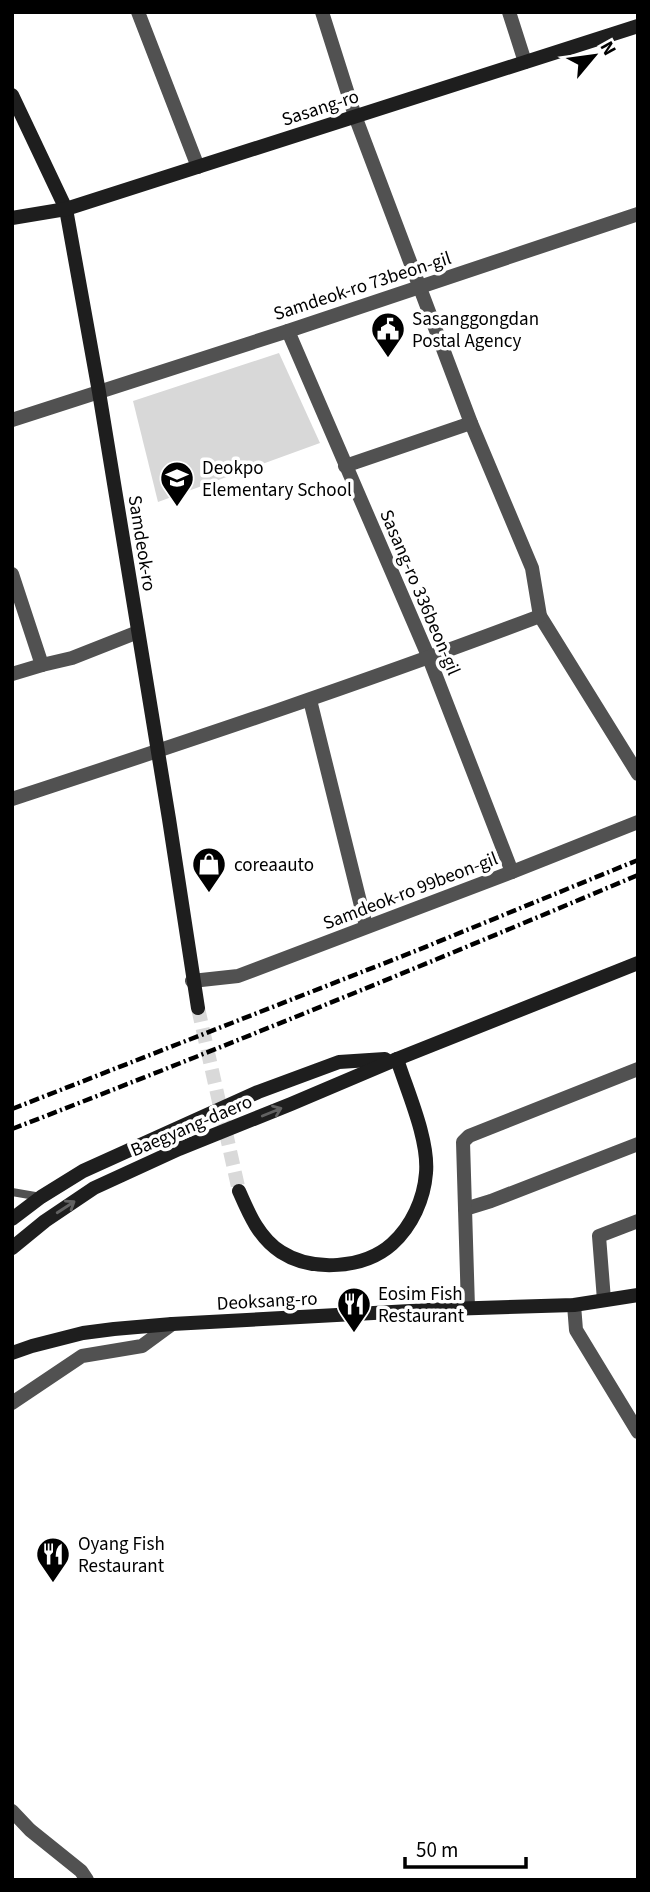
<svg xmlns="http://www.w3.org/2000/svg" width="650" height="1892" font-family="'Source Sans 3',sans-serif">
	<style>
		.pitch { fill: #d8d8d8 }
		.lines { fill: none; stroke-linecap: round; stroke-linejoin: round }
		.secondary-tunnel { stroke: #d9d9d9; stroke-width: 14; stroke-dasharray: 14 7; stroke-linecap: butt }
		.service { stroke: #515151; stroke-width: 8 }
		.minor { stroke: #515151; stroke-width: 14 }
		.secondary { stroke: #1e1e1e; stroke-width: 14 }
		.rail { stroke: #000; stroke-width: 4.5; stroke-dasharray: 10 3.5 2 3.5; stroke-linecap: butt }
		.oneway { stroke: #626262 }
		.labels { text-anchor: middle; stroke-width: 7; stroke-linejoin: round; paint-order: stroke }
		.street-label { font-size: 19px; fill: #000; stroke: #fff }
		.poi-label { font-size: 19px; fill: #000; stroke: #fff; text-anchor: start }
	</style>
	<rect width="100%" height="100%" fill="#fff"/>
	<!-- pitch -->
	<path class="pitch" d="M279,353L320,443L158,502L133,401Z"/>
	<g class="lines">
		<!-- secondary-tunnel -->
		<path class="secondary-tunnel" d="M198,1008L239,1191"/>
		<!-- service -->
		<path class="service" d="M12,1192L41,1197"/>
		<!-- minor -->
		<g class="minor">
			<path d="M138,12L198,167"/>
			<path d="M322,12L355,116L471,423L532,568L540,616L638,774"/>
			<path d="M509,12L525,62"/>
			<path d="M288,331L429,658L512,872"/>
			<path d="M12,420L288,331L638,214"/>
			<path d="M345,466L471,423"/>
			<path d="M12,574L42,665"/>
			<path d="M12,674L42,665L72,658L138,632"/>
			<path d="M310,700L366,926"/>
			<path d="M12,799C189,741 366,682 540,616"/>
			<path d="M192,981L238,976L512,872L638,822"/>
			<path d="M465,1209L491,1201L638,1144"/>
			<path d="M604,1300L599,1236L638,1221"/>
			<path d="M574,1305L576,1330L638,1432"/>
			<path d="M468,1308L463,1142L469,1136L638,1069"/>
			<path d="M12,1403L82,1356L142,1346L172,1324"/>
			<path d="M12,1811L30,1830L81,1871L87,1880"/>
		</g>
		<!-- secondary -->
		<g class="secondary">
			<path d="M12,95L66,209L99,392L169,819L198,1008"/>
			<path d="M12,218L66,209L638,26"/>
			<path d="M239,1191C249,1214 259,1238 281,1252C312,1272 364,1269 392,1244C412,1226 424,1199 426,1173C429,1139 407,1091 397,1059"/>
			<path d="M12,1219L41,1197L83,1171L258,1092L339,1062L385,1059"/>
			<path d="M12,1248L45,1221L94,1188L179,1149L291,1104L397,1059L638,963"/>
			<path d="M12,1353L32,1346L83,1333L114,1329L172,1324L447,1309L574,1305L638,1295"/>
		</g>
		<!-- rail -->
		<g class="rail">
			<path d="M12,1109L413,952L638,860"/>
			<path d="M12,1129C222,1048 430,963 638,875"/>
		</g>
	</g>
	<!-- one-way arrows -->
	<defs><path id="oneway-shaft" d="M-6 0H5M1.5-3L5.5 0L1.5 3" fill="none" stroke-width="1.6" stroke-linecap="round" stroke-linejoin="round" transform="scale(1.75)"/></defs>
	<g class="oneway">
		<use href="#oneway-shaft" transform="translate(272 1112) rotate(-22)"/>
		<use href="#oneway-shaft" transform="translate(66 1207) rotate(-33)"/>
	</g>
	<!-- icons -->
	<defs>
		<g id="civic-pin" transform="scale(1.75)"><path d="M0 17L-7.5 6A9.5 9.5 0 1 1 7.5 6Z" fill="#000" stroke="#fff"/><path d="M-.6-6.5H3V-4.5H.6V-3L4-1V1h2V6H-6V1h2V-1L-.6-3ZM-1.2 2.5V6h2.4V2.5Z" fill="#fff"/></g>
		<g id="school-pin" transform="scale(1.75)"><path d="M0 17L-7.5 6A9.5 9.5 0 1 1 7.5 6Z" fill="#000" stroke="#fff"/><path d="M0-5L7-2L0 1L-7-2ZM-4 1L0 2.5L4 1V4Q0 6-4 4Z" fill="#fff"/></g>
		<g id="shop-pin" transform="scale(1.75)"><path d="M0 17L-7.5 6A9.5 9.5 0 1 1 7.5 6Z" fill="#000" stroke="#fff"/><path d="M-5-2.5h2.3a2.7 3.5 0 0 1 5.4 0H5L5.5 6h-11ZM-1.5-2.5h3a1.5 2.3 0 0 0-3 0Z" fill="#fff"/></g>
		<g id="restaurant-pin" transform="scale(1.75)"><path d="M0 17L-7.5 6A9.5 9.5 0 1 1 7.5 6Z" fill="#000" stroke="#fff"/><path d="M-5-6h1v4h1v-4h1v4h1v-4h1v5L-1.5 .5V6h-2V.5L-5-1ZM5-6V6H3V1.5H1.5Q1.5-4 5-6Z" fill="#fff"/></g>
	</defs>
	<g fill-rule="evenodd">
		<use href="#civic-pin" x="388" y="329"/>
		<use href="#school-pin" x="177" y="478"/>
		<use href="#shop-pin" x="209" y="864"/>
		<use href="#restaurant-pin" x="354" y="1304"/>
		<use href="#restaurant-pin" x="53" y="1554"/>
	</g>
	<g class="labels">
		<!-- street labels -->
		<g class="street-label">
			<text transform="translate(320 107) rotate(-18)" y="7">Sasang-ro</text>
			<text transform="translate(362 285) rotate(-18)" y="7">Samdeok-ro 73beon-gil</text>
			<text transform="translate(143 543) rotate(81)" y="7">Samdeok-ro</text>
			<text transform="translate(421 592) rotate(67)" y="7">Sasang-ro 336beon-gil</text>
			<text transform="translate(410 890) rotate(-21)" y="7">Samdeok-ro 99beon-gil</text>
			<text transform="translate(191 1125) rotate(-23)" y="7">Baegyang-daero</text>
			<text transform="translate(267 1300) rotate(-3)" y="7">Deoksang-ro</text>
		</g>
		<!-- poi labels -->
		<g class="poi-label">
			<text x="412" y="325">Sasanggongdan<tspan x="412" dy="22">Postal Agency</tspan></text>
			<text x="202" y="474">Deokpo<tspan x="202" dy="22">Elementary School</tspan></text>
			<text x="234" y="871">coreaauto</text>
			<text x="378" y="1300">Eosim Fish<tspan x="378" dy="22">Restaurant</tspan></text>
			<text x="78" y="1550">Oyang Fish<tspan x="78" dy="22">Restaurant</tspan></text>
		</g>
	</g>
	<!-- border -->
	<rect width="650" height="1892" fill="none" stroke="#000000" stroke-width="28"/>
	<!-- north arrow -->
	<g transform="translate(594 56) rotate(61)" stroke="#ffffff" stroke-width="5" paint-order="stroke">
	<path d="M0-5L12 26L0 18L-12 26Z" fill="#000000"/>
	<text y="-10" font-size="19" font-weight="bold" text-anchor="middle" fill="#000000">N</text>
	</g>
	<!-- scale -->
	<path d="M405 1857v10h121v-10" fill="none" stroke="#000000" stroke-width="3.5"/>
	<text x="416" y="1857" font-size="21" fill="#000000" stroke="#ffffff" stroke-width="5" paint-order="stroke">50 m</text>
</svg>
